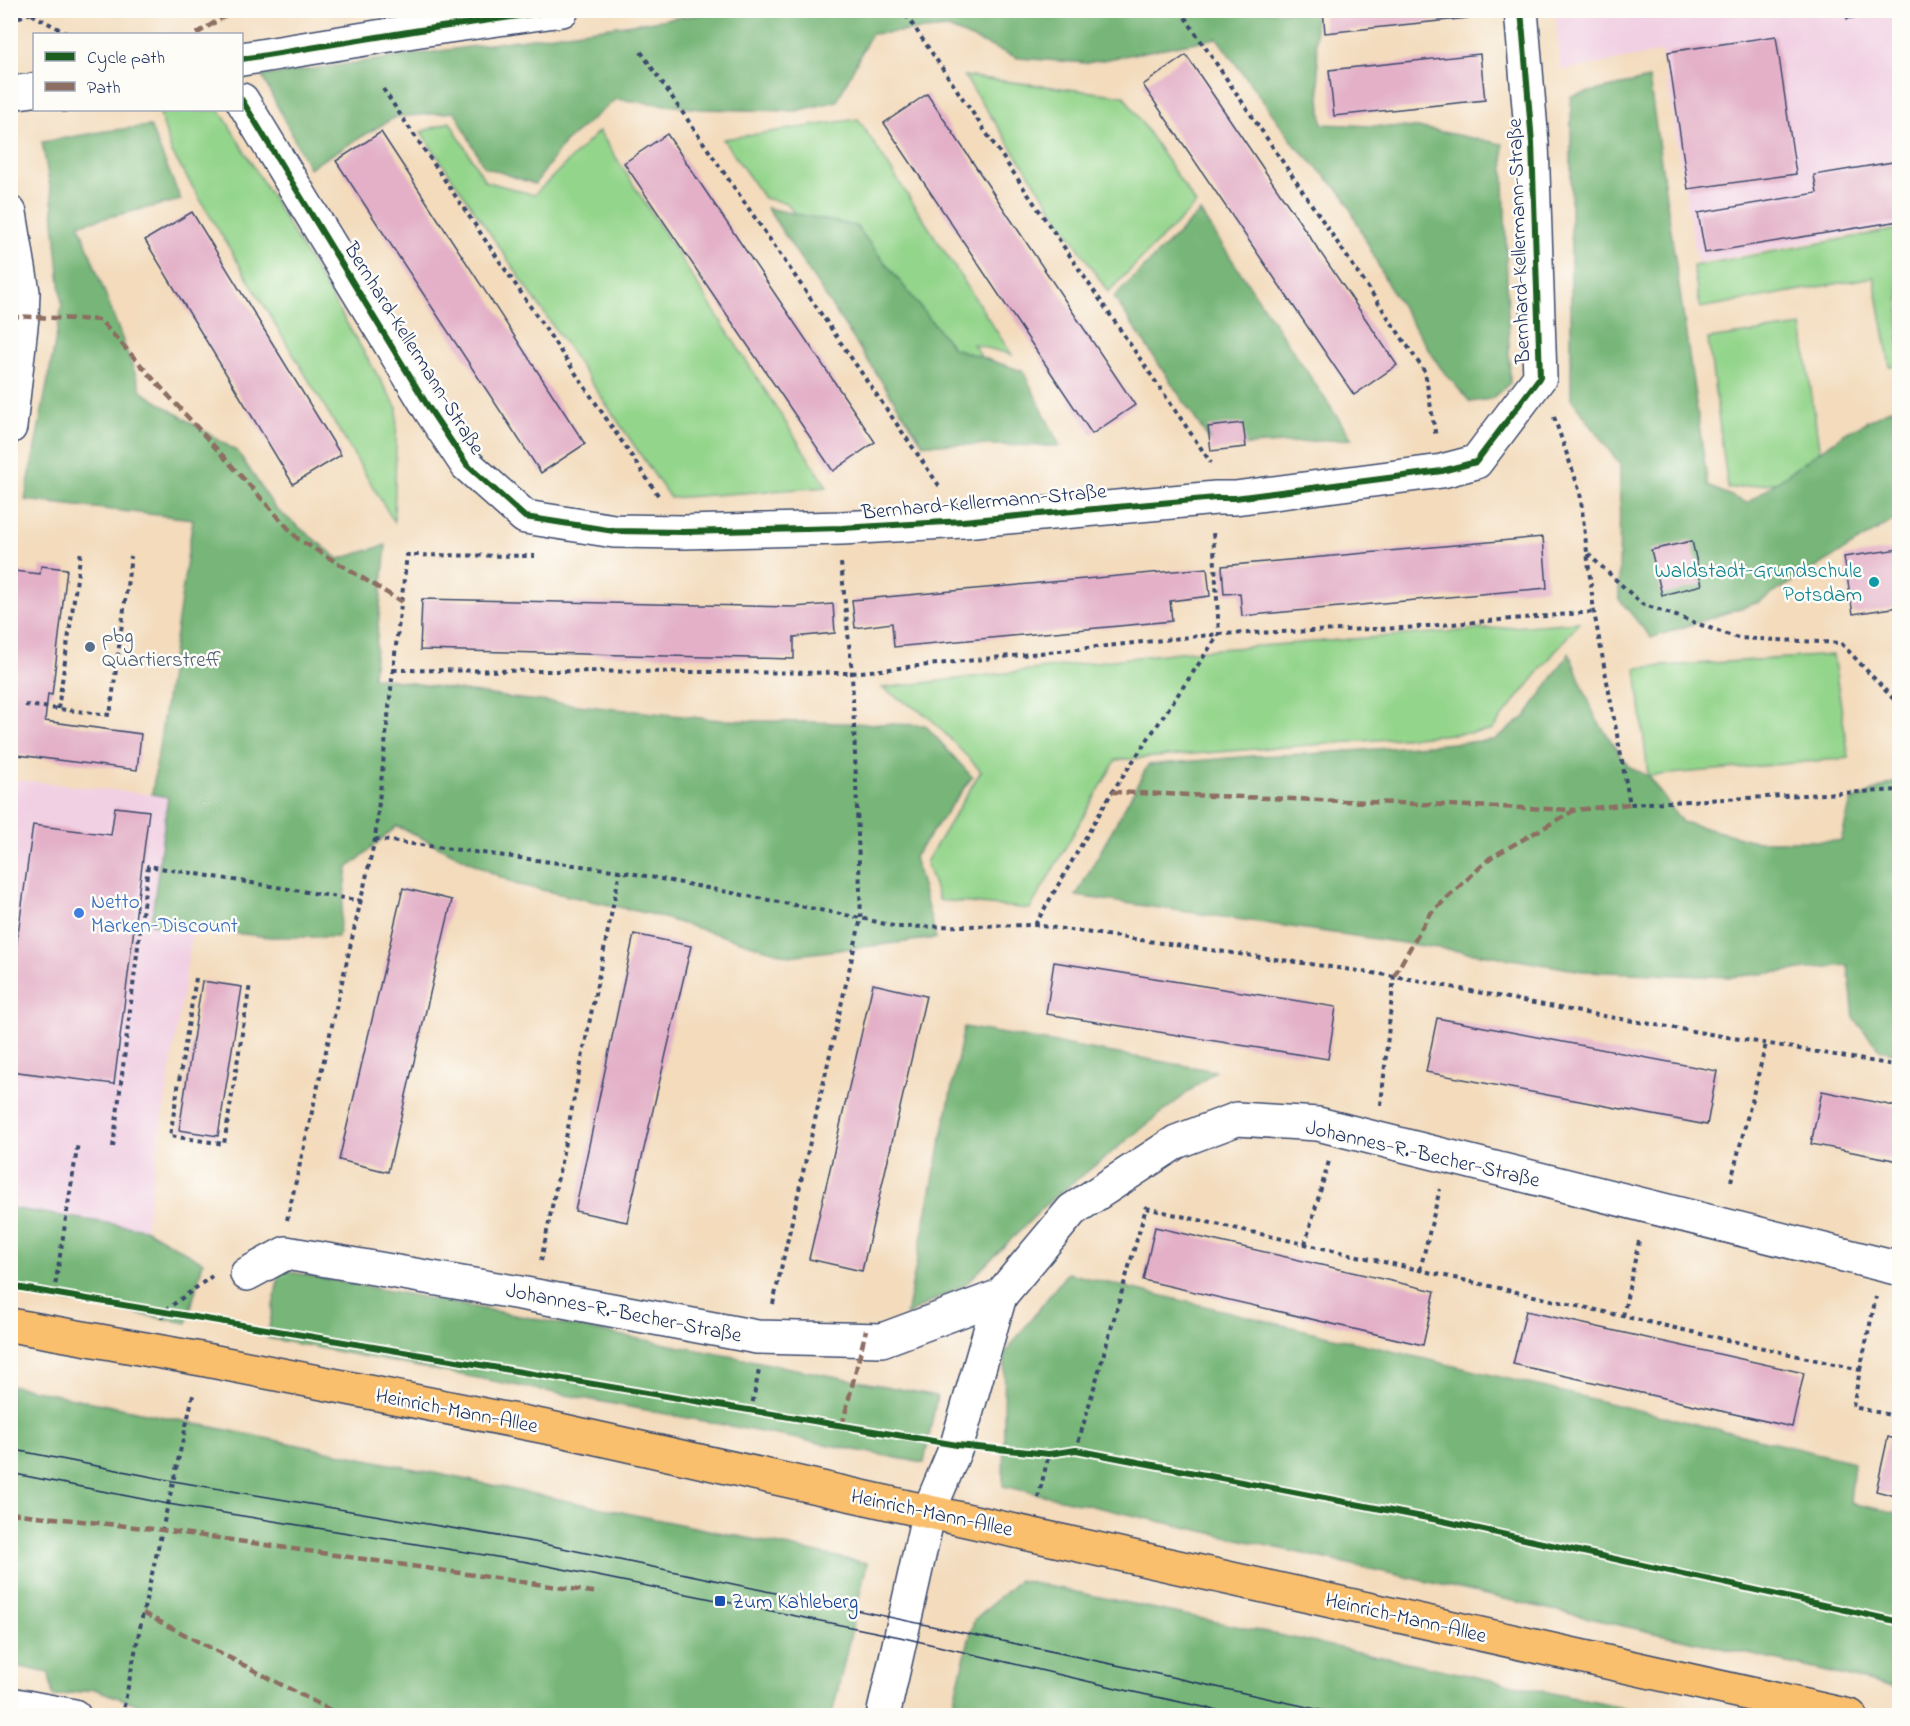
<svg xmlns="http://www.w3.org/2000/svg" width="1910" height="1726" font-family="'Indie Flower',sans-serif">
	<style>
		.built { fill: #f1d0e3 }
		.green { fill: #94d58c; stroke: #588275; stroke-width: 1.5 }
		.forest { fill: #77b678; stroke: #49726b; stroke-width: 1.5 }
		.building { fill: #e3b0c7 }
		.lines { fill: none; stroke-linecap: round; stroke-linejoin: round }
		.minor-casing { stroke: #3b496c; stroke-width: 36 }
		.major-casing { stroke: #3b496c; stroke-width: 36 }
		.path { stroke: #3b496c; stroke-width: 4; stroke-dasharray: 4.5 4.5; stroke-linecap: butt }
		.minor { stroke: #fff; stroke-width: 33 }
		.major { stroke: #f9bf6d; stroke-width: 33 }
		.tram { stroke: #1b2f5e; stroke-width: 1.5 }
		.quiet { stroke: #8d6e63; stroke-width: 4.5; stroke-dasharray: 9 4.5; stroke-linecap: butt }
		.cycleway-casing { stroke: #fdfcf7; stroke-width: 10 }
		.cycleway { stroke: #1b5e20; stroke-width: 6 }
		.culture-dot { fill: #0f9aa8; stroke: #fdfcf7; stroke-width: 2 }
		.service-dot { fill: #5c6f8a; stroke: #fdfcf7; stroke-width: 2 }
		.shop-dot { fill: #3f7fe0; stroke: #fdfcf7; stroke-width: 2 }
		.transit-dot { fill: #1a4fb4; stroke: #fdfcf7; stroke-width: 2 }
		.labels { text-anchor: middle; stroke-width: 5; stroke-linejoin: round; paint-order: stroke }
		.street-label { font-size: 21px; fill: #1b2f5e; stroke: #fdfcf7 }
		.culture-label { font-size: 21px; fill: #0d838f; stroke: #fdfcf7; text-anchor: end }
		.service-label { font-size: 21px; fill: #4e5e75; stroke: #fdfcf7; text-anchor: start }
		.shop-label { font-size: 21px; fill: #366cbe; stroke: #fdfcf7; text-anchor: start }
		.transit-label { font-size: 21px; fill: #164399; stroke: #fdfcf7; text-anchor: start }
	</style>
	<rect width="100%" height="100%" fill="#fdfcf7"/>
	<filter id="ink" filterUnits="userSpaceOnUse"><feTurbulence type="fractalNoise" baseFrequency=".0167" numOctaves="2"/><feDisplacementMap in="SourceGraphic" scale="12" xChannelSelector="R" yChannelSelector="G"/><feConvolveMatrix kernelMatrix="1 2 1 2 8 2 1 2 1" color-interpolation-filters="sRGB"/></filter>
	<filter id="wash" filterUnits="userSpaceOnUse"><feTurbulence type="fractalNoise" baseFrequency=".008" numOctaves="4" result="noise"/><feDisplacementMap in="SourceGraphic" scale="24" xChannelSelector="R" yChannelSelector="G"/><feGaussianBlur stdDeviation="1.35" result="paint"/><feColorMatrix in="noise" values="0 0 0 0 0 0 0 0 0 0 0 0 0 0 0 0 0 1.4 0 .05"/><feComposite in="paint" operator="in"/></filter>
	<g filter="url(#wash)">
		<rect width="100%" height="100%" fill="#f3dbbc"/>
		<!-- built -->
		<g class="built">
			<path d="M1555,11H1899V226L1697,263L1662,52L1561,71Z"/>
			<path d="M10,779L168,796L151,924L193,929L145,1229L11,1208Z"/>
		</g>
		<!-- green -->
		<g class="green">
			<path d="M964,76L1124,96L1196,204L1108,292Z"/>
			<path d="M159,110H220L397,408L394,522L171,151Z"/>
			<path d="M858,119L1012,355L973,344L992,374L905,379L787,203L764,198L723,139Z"/>
			<path d="M450,122L485,181L534,195L599,131L827,487L670,498L421,132Z"/>
			<path d="M1899,229V365L1890,367L1874,277L1700,308L1693,266Z"/>
			<path d="M1802,326L1823,476L1728,489L1708,339Z"/>
			<path d="M1579,622L1491,731L1116,760L1030,909L939,900L926,862L981,771L928,716L882,688L1179,652Z"/>
			<path d="M1833,655L1849,758L1648,776L1636,668Z"/>
		</g>
		<!-- forest -->
		<g class="forest">
			<path d="M725,11H1314L1322,124L1422,128L1503,144L1510,383L1491,399L1470,402L1440,367L1388,285L1344,196L1296,146L1217,38L1087,63L1018,58L948,28L871,34L837,101L796,111L700,109L616,99L565,142L535,184L484,167L455,112L395,117L309,168L262,76Z"/>
			<path d="M1649,79L1708,486L1747,503L1844,434L1899,404V517L1759,602L1651,638L1619,599L1620,465L1571,398V96Z"/>
			<path d="M150,126L181,200L79,224L142,392L238,452L275,508L339,559L386,545L373,677L511,698L720,720L925,725L972,777L914,857L936,938L789,956L650,914L515,884L397,826L348,868L338,937H270L151,924L168,797L152,794L193,519L25,500L62,306L52,198L42,142L106,131Z"/>
			<path d="M767,208L856,226L953,348L1023,371L1060,446L923,444Z"/>
			<path d="M1200,212L1352,439L1214,447L1114,297Z"/>
			<path d="M1569,653L1596,719L1628,766L1648,776L1682,822L1755,841H1841L1851,801L1899,780V1054L1880,1050L1854,1018L1848,965L1730,977L1583,971L1494,956L1076,896L1148,765L1253,756L1311,754L1494,740L1526,716Z"/>
			<path d="M964,1027L1215,1071L1051,1200L966,1284L906,1315Z"/>
			<path d="M10,1208L145,1229L203,1262L187,1323L11,1291Z"/>
			<path d="M280,1270L937,1396L924,1463L267,1338Z"/>
			<path d="M1067,1273L1854,1462L1850,1503L1899,1513V1688L1003,1486L1005,1353Z"/>
			<path d="M10,1385L867,1563L832,1715L156,1716L145,1707L94,1689L53,1697L49,1673L11,1665Z"/>
			<path d="M1019,1580L1656,1715H950L974,1620Z"/>
		</g>
		<g id="blocks">
			<!-- building -->
			<g class="building">
				<path d="M1323,10H1467L1468,18L1325,33Z"/>
				<path d="M1846,10H1891L1892,12L1847,19Z"/>
				<path d="M1776,36L1796,174L1688,189L1668,52Z"/>
				<path d="M1480,54L1485,100L1334,116L1329,70Z"/>
				<path d="M1186,55L1397,365L1354,395L1143,85Z"/>
				<path d="M927,94L1135,405L1092,434L884,123Z"/>
				<path d="M381,132L585,444L541,473L336,161Z"/>
				<path d="M667,134L875,442L833,471L624,163Z"/>
				<path d="M1899,161V221L1705,253L1698,213L1817,193L1814,175Z"/>
				<path d="M192,212L341,455L293,484L145,240Z"/>
				<path d="M1243,423L1246,447L1211,451L1208,427Z"/>
				<path d="M1543,537L1547,588L1242,616L1240,593L1224,594L1222,566Z"/>
				<path d="M1692,541L1702,585L1662,595L1651,550Z"/>
				<path d="M1899,549V607L1853,614L1844,557Z"/>
				<path d="M41,566L67,569L52,695L48,694L45,721L141,734L137,770L10,754V600L14,571L40,574Z"/>
				<path d="M1207,568L1210,596L1170,601L1172,621L894,647L892,623L855,628L852,600Z"/>
				<path d="M422,599L794,607L833,604L835,633L794,637V659L420,650Z"/>
				<path d="M115,807L149,811L114,1084L10,1071V992L33,825L111,835Z"/>
				<path d="M403,888L452,900L388,1172L339,1160Z"/>
				<path d="M634,934L691,946L627,1222L575,1211Z"/>
				<path d="M1054,962L1336,1007L1328,1059L1046,1014Z"/>
				<path d="M202,981L242,987L218,1136L179,1130Z"/>
				<path d="M873,984L926,996L862,1271L809,1259Z"/>
				<path d="M1437,1018L1717,1071L1707,1125L1426,1072Z"/>
				<path d="M1822,1091L1899,1107V1161L1811,1144Z"/>
				<path d="M1155,1227L1435,1291L1423,1345L1143,1280Z"/>
				<path d="M1526,1311L1804,1373L1792,1427L1513,1364Z"/>
				<path d="M1888,1437L1899,1440V1497L1876,1491Z"/>
			</g>
		</g>
	</g>
	<g filter="url(#ink)">
		<use href="#blocks" fill-opacity="0" stroke="#3b496c" stroke-width="1.5"/>
		<g class="lines">
			<!-- minor casing -->
			<g class="minor-casing">
				<g id="minor">
					<path d="M242,59L420,30L562,10"/>
					<path d="M10,93L34,90"/>
					<path d="M242,100L429,408L467,465L525,517L614,531L684,532L842,528L963,521L1216,498H1235L1442,471L1476,462L1540,377L1532,143L1521,10"/>
					<path d="M10,213L23,292L22,317L10,427"/>
					<path d="M247,1274L286,1253L520,1293L757,1337L882,1340L1000,1296L1072,1210L1176,1142L1237,1119L1318,1124L1900,1269"/>
					<path d="M10,1704L74,1716"/>
					<path d="M883,1716L929,1511L957,1445L1000,1296"/>
				</g>
			</g>
			<!-- major casing -->
			<g class="major-casing">
				<path id="major" d="M10,1325L201,1359L551,1428L1850,1716"/>
			</g>
			<!-- path -->
			<g class="path">
				<path d="M24,10L68,34"/>
				<path d="M1180,10L1425,372L1436,438"/>
				<path d="M906,15L1211,463"/>
				<path d="M10,20L41,10"/>
				<path d="M641,52L940,487"/>
				<path d="M383,89L660,498"/>
				<path d="M62,111L73,110"/>
				<path d="M1554,417L1580,492L1594,612L1630,804L1900,790"/>
				<path d="M1588,554L1642,604L1738,638L1841,643L1900,706"/>
				<path d="M393,670L852,673L1219,634L1405,628L1594,612"/>
				<path d="M25,705L110,715L131,556"/>
				<path d="M58,709L81,551"/>
				<path d="M375,839L620,871L861,918L897,927L1035,925L1394,976L1580,1012L1900,1066"/>
				<path d="M1035,925L1112,792L1219,634L1213,531"/>
				<path d="M196,978L170,1136L224,1144L250,984"/>
				<path d="M1381,1105L1394,976"/>
				<path d="M113,1147L148,866L362,901"/>
				<path d="M1731,1181L1766,1044"/>
				<path d="M1146,1208L1860,1370L1853,1407L1900,1417"/>
				<path d="M287,1220L375,839L393,670L407,555L535,556"/>
				<path d="M1305,1244L1329,1161"/>
				<path d="M541,1261L620,871"/>
				<path d="M1420,1270L1440,1189"/>
				<path d="M54,1293L78,1143"/>
				<path d="M773,1304L861,918L852,673L841,563"/>
				<path d="M1623,1316L1639,1241"/>
				<path d="M162,1318L163,1312L212,1276"/>
				<path d="M1860,1370L1876,1297"/>
				<path d="M751,1411L759,1370"/>
				<path d="M1076,1450L1146,1208L1145,1206"/>
				<path d="M1038,1498L1049,1454"/>
				<path d="M122,1716L143,1613L194,1391"/>
			</g>
			<!-- minor -->
			<use href="#minor" class="minor"/>
			<!-- major -->
			<use href="#major" class="major"/>
			<!-- tram -->
			<g class="tram">
				<path d="M10,1449L173,1481L534,1542L1135,1669L1348,1716"/>
				<path d="M10,1473L168,1504L528,1562L900,1637L1129,1691L1245,1716"/>
			</g>
			<!-- quiet -->
			<g class="quiet">
				<path d="M196,34L235,10"/>
				<path d="M10,316L100,320L298,539L402,602"/>
				<path d="M1112,792L1575,810"/>
				<path d="M1394,976L1429,915L1490,858L1575,810L1630,804"/>
				<path d="M842,1426L866,1330"/>
				<path d="M10,1513L162,1530L599,1593"/>
				<path d="M143,1613L342,1716"/>
			</g>
			<!-- cycleway casing -->
			<g class="cycleway-casing">
				<g id="cycleway">
					<path d="M242,59L420,30L562,10"/>
					<path d="M242,100L429,408L467,465L525,517L614,531L684,532L842,528L963,521L1216,498H1235L1442,471L1476,462L1540,377L1532,143L1521,10"/>
					<path d="M10,1286L957,1445L1049,1454L1076,1450L1443,1521L1900,1622"/>
				</g>
			</g>
			<!-- cycleway -->
			<use href="#cycleway" class="cycleway"/>
		</g>
	</g>
	<!-- markers -->
	<circle class="culture-dot" cx="1874" cy="582" r="6"/>
	<circle class="service-dot" cx="90" cy="647" r="6"/>
	<circle class="shop-dot" cx="79" cy="913" r="6"/>
	<rect class="transit-dot" x="714" y="1595" width="12" height="12" rx="3"/>
	<g class="labels">
		<!-- street labels -->
		<g class="street-label">
			<text transform="translate(1518 241) rotate(-92)" y="7">Bernhard-Kellermann-Straße</text>
			<text transform="translate(415 348) rotate(58)" y="7">Bernhard-Kellermann-Straße</text>
			<text transform="translate(984 501) rotate(-5)" y="7">Bernhard-Kellermann-Straße</text>
			<text transform="translate(1423 1153) rotate(13)" y="7">Johannes-R.-Becher-Straße</text>
			<text transform="translate(624 1312) rotate(11)" y="7">Johannes-R.-Becher-Straße</text>
			<text transform="translate(457 1410) rotate(11)" y="7">Heinrich-Mann-Allee</text>
			<text transform="translate(932 1512) rotate(12)" y="7">Heinrich-Mann-Allee</text>
			<text transform="translate(1406 1617) rotate(13)" y="7">Heinrich-Mann-Allee</text>
		</g>
		<!-- culture labels -->
		<g class="culture-label">
			<text x="1862" y="577">Waldstadt-Grundschule<tspan x="1862" dy="24">Potsdam</tspan></text>
		</g>
		<!-- service labels -->
		<g class="service-label">
			<text x="102" y="642">pbg<tspan x="102" dy="24">Quartierstreff</tspan></text>
		</g>
		<!-- shop labels -->
		<g class="shop-label">
			<text x="91" y="908">Netto<tspan x="91" dy="24">Marken-Discount</tspan></text>
		</g>
		<!-- transit labels -->
		<g class="transit-label">
			<text x="732" y="1608">Zum Kahleberg</text>
		</g>
	</g>
	<!-- margin -->
	<rect width="1910" height="1726" fill="none" stroke="#fdfcf7" stroke-width="36"/>
	<!-- legend -->
	<rect x="33" y="33" width="210" height="78" fill="#fdfcf7" stroke="#a3aaba" stroke-width="1.5"/>
	<rect x="45" y="52" width="30" height="9" fill="#1b5e20" stroke="#a3aaba" stroke-width="1.5"/>
	<text x="87" y="63" font-size="18" fill="#1b2f5e">Cycle path</text>
	<rect x="45" y="82" width="30" height="9" fill="#8d6e63" stroke="#a3aaba" stroke-width="1.5"/>
	<text x="87" y="93" font-size="18" fill="#1b2f5e">Path</text>
</svg>
